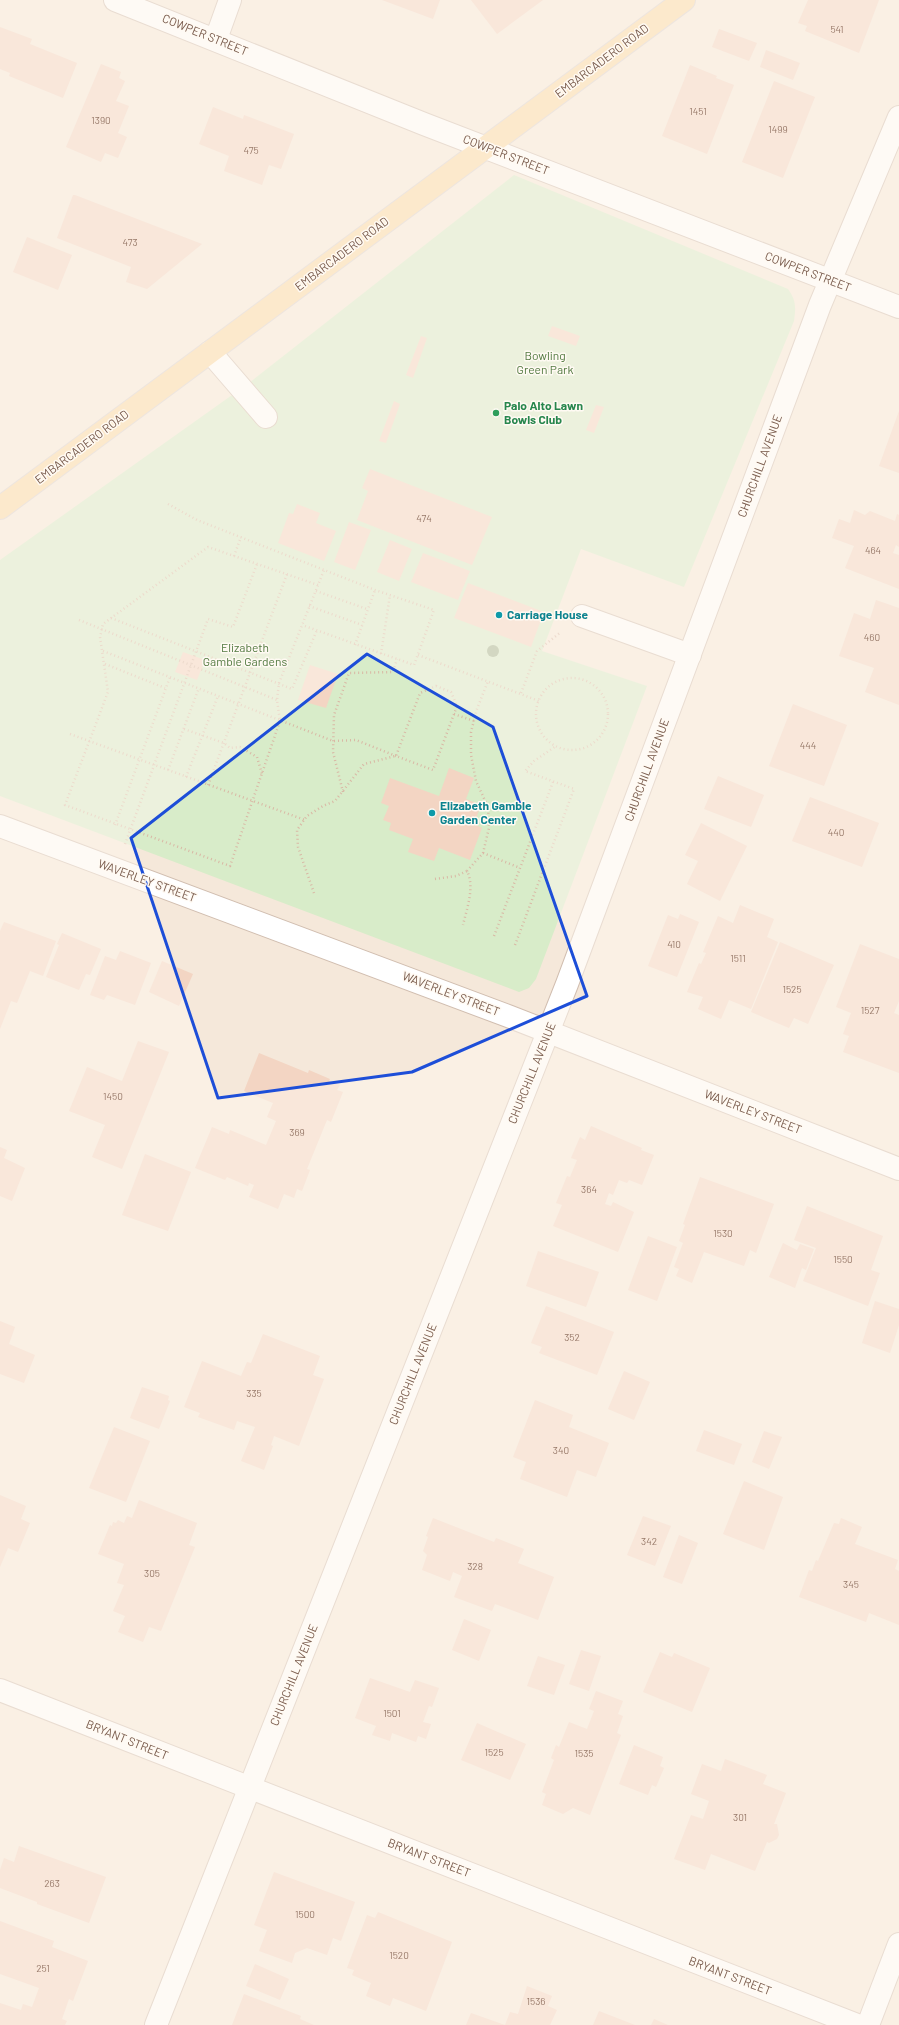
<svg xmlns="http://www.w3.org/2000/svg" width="899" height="2025" font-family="Barlow,sans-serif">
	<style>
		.residential { fill: #f5e8da }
		.green { fill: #d8ecc9 }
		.building { fill: #f3d5c3 }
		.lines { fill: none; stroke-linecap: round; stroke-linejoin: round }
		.minor-casing { stroke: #d1beb0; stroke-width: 24 }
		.major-casing { stroke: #dad1cd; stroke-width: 24 }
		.path { stroke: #d9b8a5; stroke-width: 2.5; stroke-dasharray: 1 3; stroke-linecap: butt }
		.minor { stroke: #fff; stroke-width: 22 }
		.major { stroke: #fbd9a5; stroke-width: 22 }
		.tree { fill: #a0b28e }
		.marked { fill: none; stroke: #1d4ed8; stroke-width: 3; stroke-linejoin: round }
		.leisure-dot { fill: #2e9e5b; stroke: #fffaf3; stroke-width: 1.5 }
		.culture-dot { fill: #0f9aa8; stroke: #fffaf3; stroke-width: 1.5 }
		.labels { text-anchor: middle; stroke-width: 3; stroke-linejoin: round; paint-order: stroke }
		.number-label { font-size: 10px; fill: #987a6a }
		.street-label { font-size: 12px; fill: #7a5c4d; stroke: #fffaf3 }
		.park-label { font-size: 12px; fill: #537a41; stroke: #fffaf3 }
		.leisure-label { font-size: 12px; font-weight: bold; fill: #27864d; stroke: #fffaf3; text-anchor: start }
		.culture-label { font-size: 12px; font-weight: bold; fill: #0d838f; stroke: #fffaf3; text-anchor: start }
	</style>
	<rect width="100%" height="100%" fill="#fdf6ec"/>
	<!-- residential -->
	<rect class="residential" x="0" y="0" width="899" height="2025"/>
	<!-- green -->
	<path class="green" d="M514,175L788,289C796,300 796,307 794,321L684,587L581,549L542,651L647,686L536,979L529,988L519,992L0,796V560L249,383Z"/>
	<!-- building -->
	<g class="building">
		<path d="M382,0H440L433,19Z"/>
		<path d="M471,0H543L497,34Z"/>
		<path d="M808,0H879L859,53L805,31L807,26L798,23Z"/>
		<path d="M0,27L32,39L30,44L77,63L63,98L9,76L10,73L0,69Z"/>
		<path d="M719,29L757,43L749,61L712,47Z"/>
		<path d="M766,50L800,63L793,80L760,67Z"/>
		<path d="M101,64L121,72L119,78L125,81L116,101L129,106L118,133L127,137L118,158L105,153L101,162L66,147Z"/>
		<path d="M690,65L717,76L716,78L734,85L707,154L662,136Z"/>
		<path d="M774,81L815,97L783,178L742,162Z"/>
		<path d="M213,107L243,119L244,115L294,134L281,169L269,165L262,185L224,171L229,156L199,144Z"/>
		<path d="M73,195H75L202,244L147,289L126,282L131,267L57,238Z"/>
		<path d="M27,237L72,255L58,290L13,272Z"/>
		<path d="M552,326L580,336L576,346L548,336Z"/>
		<path d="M421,336L427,338L413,378L406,375Z"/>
		<path d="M394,401L400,404L386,443L379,441Z"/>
		<path d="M596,405L604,407L594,433L586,430Z"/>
		<path d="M899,411V473L879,466Z"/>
		<path d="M370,469L492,517L472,565L357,520L368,491L362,488Z"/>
		<path d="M297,504L320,513L316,523L336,531L324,561L278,543L289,513L293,514Z"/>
		<path d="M854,510L865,515L870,511L895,521L897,514L899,515V547L896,545L893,553L899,555V589L845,568L854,546L832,538L839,519L850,523Z"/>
		<path d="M349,522L371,530L355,570L334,562Z"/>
		<path d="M390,540L412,549L399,581L377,572Z"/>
		<path d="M423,553L470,571L458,600L411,582Z"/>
		<path d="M468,583L544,612L531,647L454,618Z"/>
		<path d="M876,600L899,608V705L865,692L874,668L839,656L854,613L870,619Z"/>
		<path d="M183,652L205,660L197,680L175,672Z"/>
		<path d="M310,665L338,674L326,708L298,700Z"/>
		<path d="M793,704L847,725L824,786L769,766Z"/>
		<path d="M449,768L474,778L466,799L481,805L474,824L482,828L470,860L439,848L434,861L408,852L413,839L389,830L391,823L383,820L389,806L381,803L390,778L439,796Z"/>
		<path d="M718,776L764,795L751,827L704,809Z"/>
		<path d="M810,797L879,823L862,867L792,841Z"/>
		<path d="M701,823L747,846L720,901L687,884L698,861L685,855Z"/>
		<path d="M740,905L774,919L767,937L778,942L751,1009L729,1000L721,1019L698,1009L703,997L687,992L699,963L701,964L706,953L703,952L718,916L733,923Z"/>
		<path d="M680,914L699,922L677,977L648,966L668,915L678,919Z"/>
		<path d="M4,922L56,941L43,976L30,971L17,1003L11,1001L0,1029V931Z"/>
		<path d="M62,933L101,949L90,975L86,974L79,990L46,977L59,945L57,944Z"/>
		<path d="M780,942L834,965L808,1024L794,1018L789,1028L751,1012Z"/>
		<path d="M860,944L899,959V1001L894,1013L899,1015V1073L843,1052L849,1036L843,1034L851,1013L836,1007Z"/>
		<path d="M120,951L151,963L135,1005L107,995L104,1000L90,995L105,956L116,960Z"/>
		<path d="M162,961L193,974L179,1006L149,992Z"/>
		<path d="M138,1041L169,1052L122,1169L92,1157L105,1125L69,1111L87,1067L122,1081Z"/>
		<path d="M259,1053L308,1073L309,1070L330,1079L329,1081L340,1085L337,1090L343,1092L331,1122L327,1120L307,1169L310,1170L302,1191L297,1189L294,1198L284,1194L278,1209L249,1197L254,1185L249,1183L248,1186L227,1177L225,1180L195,1168L212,1127L229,1134L230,1130L266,1145L276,1121L267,1117L273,1103L244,1091Z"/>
		<path d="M591,1126L642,1148L641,1150L654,1155L642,1185L629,1180L627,1183L619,1180L613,1195L609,1193L605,1204L611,1206L613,1202L634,1212L618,1252L553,1226L562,1205L556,1203L567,1176L570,1177L577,1160L571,1158L580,1137L585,1140Z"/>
		<path d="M0,1147L7,1150L4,1158L25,1168L12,1201L0,1196Z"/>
		<path d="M145,1154L191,1172L168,1231L122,1215Z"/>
		<path d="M700,1177L774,1204L756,1253L750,1250L744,1266L704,1252L692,1283L676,1276L679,1269L674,1267L683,1243L679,1241L685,1225L683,1224Z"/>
		<path d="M807,1206L883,1236L871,1270L880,1273L868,1306L803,1281L816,1248L794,1240Z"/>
		<path d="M648,1236L677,1247L657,1301L628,1290Z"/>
		<path d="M783,1243L797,1250L800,1244L814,1249L806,1270L802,1268L795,1288L769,1277Z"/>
		<path d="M538,1251L599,1272L586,1307L526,1286Z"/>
		<path d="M875,1301L899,1309V1325L890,1353L862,1343Z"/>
		<path d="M546,1306L614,1332L597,1375L539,1353L542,1347L531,1343Z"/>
		<path d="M0,1321L15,1327L9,1344L35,1355L24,1383L0,1374Z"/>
		<path d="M263,1334L320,1356L313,1375L324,1379L299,1446L274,1436L271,1445L273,1446L264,1470L241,1461L255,1427L237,1421L234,1430L198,1417L200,1413L184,1407L202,1361L241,1376L247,1362L251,1363Z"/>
		<path d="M624,1371L650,1382L634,1420L608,1409Z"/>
		<path d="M142,1387L169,1396L168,1400L170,1401L159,1429L130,1418Z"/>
		<path d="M535,1400L573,1415L569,1427L609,1443L596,1477L577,1470L567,1497L520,1479L526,1462L513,1457Z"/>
		<path d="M114,1427L150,1441L126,1502L89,1488Z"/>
		<path d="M704,1430L742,1444L734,1465L696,1451Z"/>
		<path d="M764,1431L782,1437L769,1469L752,1462Z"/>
		<path d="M744,1481L783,1497L764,1550L723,1534Z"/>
		<path d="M0,1495L26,1506L21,1519L30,1523L18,1552L8,1548L0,1567Z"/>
		<path d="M139,1500L197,1523L189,1545L195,1547L161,1631L149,1627L143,1642L118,1632L125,1616L113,1611L124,1585L117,1583L124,1564L98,1554L110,1525L112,1526L113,1522L116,1523L118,1520L124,1523L127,1516L132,1518Z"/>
		<path d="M643,1516L671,1526L655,1566L627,1555Z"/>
		<path d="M433,1518L494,1542L496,1538L524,1549L518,1563L554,1577L538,1620L495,1604L492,1611L454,1597L462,1576L453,1572L450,1581L422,1570L427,1555L423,1551L428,1537L426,1536Z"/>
		<path d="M841,1518L862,1527L855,1544L898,1560L895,1569L899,1571V1625L869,1613L866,1622L799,1597L809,1570L812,1571L816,1560L818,1561L834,1523L839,1524Z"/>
		<path d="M679,1535L698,1543L682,1584L663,1577Z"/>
		<path d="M464,1619L491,1630L479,1661L452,1650Z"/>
		<path d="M581,1650L601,1656L589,1691L569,1684Z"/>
		<path d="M660,1652L672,1657L674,1653L710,1668L692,1712L643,1692Z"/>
		<path d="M538,1656L565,1665L554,1695L527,1686Z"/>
		<path d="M370,1678L410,1692L415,1680L439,1688L432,1707L429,1706L423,1722L431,1724L426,1739L418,1736L416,1742L392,1733L390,1741L372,1735L376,1726L355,1718Z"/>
		<path d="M596,1691L623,1701L618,1714L623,1716L617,1733L621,1735L590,1815L573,1808L563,1814L542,1805L546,1794L542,1792L554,1760L551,1758L556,1745L559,1747L569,1722L587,1729L594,1711L589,1709Z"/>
		<path d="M477,1723L526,1744L510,1780L461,1760Z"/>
		<path d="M634,1745L663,1757L660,1766L664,1768L656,1787L652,1785L648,1795L619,1784Z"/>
		<path d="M725,1759L767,1775L763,1784L786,1793L774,1824H777L779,1835L777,1839L769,1843L767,1842L755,1871L711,1854L705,1870L674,1859L691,1815L703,1819L709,1801L691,1794L702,1764L721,1771Z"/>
		<path d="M19,1846L106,1877L89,1923L37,1904V1902L0,1888V1870L4,1858L14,1862Z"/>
		<path d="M274,1872L355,1902L341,1941L333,1938L327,1955L307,1948L295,1953L292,1963L259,1951L267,1930L254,1925Z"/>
		<path d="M378,1912L452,1942L426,2011L393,1998L390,2006L366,1996L371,1983L352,1975L354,1970L347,1968L367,1915L375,1918Z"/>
		<path d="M0,1921L54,1941L52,1947L88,1961L73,2001L69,1999L62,2019L67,2021L65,2025H0V2003L21,2010L23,2004L32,2007L39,1988L0,1974Z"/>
		<path d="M255,1964L289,1979L280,2000L246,1986Z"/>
		<path d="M527,1986L552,1996L548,2006L557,2010L550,2025H505L510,2012L518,2014Z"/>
		<path d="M244,1994L301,2016L300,2019L314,2025H232Z"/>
		<path d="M599,2011L635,2025H593Z"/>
		<path d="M471,2013L505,2025H466Z"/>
		<path d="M654,2019L668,2025H651Z"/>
	</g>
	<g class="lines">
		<!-- minor casing -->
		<g class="minor-casing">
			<g id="minor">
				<path d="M115,0L424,124L899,307"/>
				<path d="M216,39L230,0"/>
				<path d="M210,352L266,417"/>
				<path d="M582,616L690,655"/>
				<path d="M0,826L508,1016L899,1169"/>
				<path d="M0,1690L857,2025"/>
				<path d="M156,2025L567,984L820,305L899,117"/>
				<path d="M868,2025L899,1944"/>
			</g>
		</g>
		<!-- major casing -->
		<g class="major-casing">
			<path id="major" d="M0,508L684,0"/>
		</g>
		<!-- path -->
		<g class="path">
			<path d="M168,504L197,520L375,590L434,610L414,665L302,625"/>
			<path d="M234,556L241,537"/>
			<path d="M318,585L208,547L103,624L100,637L108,692L65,805L230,866L280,721L277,700L279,683L324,570"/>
			<path d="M316,591L367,609"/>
			<path d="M309,606L362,625"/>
			<path d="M111,618L292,689L317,630"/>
			<path d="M79,620L277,700"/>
			<path d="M355,645L375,590"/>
			<path d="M103,651L333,741L356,740L396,756"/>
			<path d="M381,654L390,595"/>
			<path d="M418,655L539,701"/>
			<path d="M105,664L165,688"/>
			<circle cx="572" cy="714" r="36"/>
			<path d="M436,686L451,692L457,706L433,770L396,756L420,693Z"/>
			<path d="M521,693L537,651L561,632"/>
			<path d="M454,714L474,721"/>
			<path d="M184,729L224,743L230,748L240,747L257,757L262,774"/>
			<path d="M70,734L305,820"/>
			<path d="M168,770L199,688"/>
			<path d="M186,777L218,696"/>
			<path d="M208,785L287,574"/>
			<path d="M343,792L333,752L334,715L349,673L393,672L397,659"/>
			<path d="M115,825L170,677"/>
			<path d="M125,844L208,619L233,627L257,564"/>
			<path d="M483,853L520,868"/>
			<path d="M467,871L483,853L489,828L488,807L476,781L471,755V732L477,709L488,681"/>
			<path d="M435,879L456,876L467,871C475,887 467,908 463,925"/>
			<path d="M314,893L298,847L297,830L307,816L323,806L335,801L364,764L395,756"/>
			<path d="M494,936L553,782"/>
			<path d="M515,945L574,789L525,771L534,761L556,746"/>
		</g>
		<!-- minor -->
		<use href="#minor" class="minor"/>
		<!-- major -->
		<use href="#major" class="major"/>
	</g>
	<!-- trees -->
	<circle class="tree" cx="493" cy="651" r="6"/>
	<!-- marked area -->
	<path d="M0 0H899V2025H0ZM367,654L493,727L587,996L412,1072L218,1098L131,838Z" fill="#fdf6ec" fill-opacity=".55" fill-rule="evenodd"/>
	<path class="marked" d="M367,654L493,727L587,996L412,1072L218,1098L131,838Z"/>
	<!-- markers -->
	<circle class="leisure-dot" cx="496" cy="413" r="4"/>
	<g class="culture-dot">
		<circle cx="499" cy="615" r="4"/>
		<circle cx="432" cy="813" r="4"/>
	</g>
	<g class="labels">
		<!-- number labels -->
		<g class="number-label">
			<text x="837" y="33">541</text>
			<text x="698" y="115">1451</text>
			<text x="101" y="124">1390</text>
			<text x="778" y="133">1499</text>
			<text x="251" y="154">475</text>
			<text x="130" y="246">473</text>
			<text x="424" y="522">474</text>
			<text x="873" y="554">464</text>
			<text x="872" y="641">460</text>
			<text x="808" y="749">444</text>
			<text x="836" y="836">440</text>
			<text x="674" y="948">410</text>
			<text x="738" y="962">1511</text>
			<text x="792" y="993">1525</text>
			<text x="870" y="1014">1527</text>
			<text x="113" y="1100">1450</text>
			<text x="297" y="1136">369</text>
			<text x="589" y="1193">364</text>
			<text x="723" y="1237">1530</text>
			<text x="843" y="1263">1550</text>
			<text x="572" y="1341">352</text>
			<text x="254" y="1397">335</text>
			<text x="561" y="1454">340</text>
			<text x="649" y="1545">342</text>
			<text x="475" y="1570">328</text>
			<text x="152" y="1577">305</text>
			<text x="851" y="1588">345</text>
			<text x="392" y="1717">1501</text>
			<text x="494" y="1756">1525</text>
			<text x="584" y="1757">1535</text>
			<text x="740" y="1821">301</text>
			<text x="52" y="1887">263</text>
			<text x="305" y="1918">1500</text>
			<text x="399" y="1959">1520</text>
			<text x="43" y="1972">251</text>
			<text x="536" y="2005">1536</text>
		</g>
		<!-- street labels -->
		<g class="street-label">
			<text transform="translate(205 35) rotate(22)" y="4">COWPER STREET</text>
			<text transform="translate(602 61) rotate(-37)" y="4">EMBARCADERO ROAD</text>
			<text transform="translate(506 155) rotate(21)" y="4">COWPER STREET</text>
			<text transform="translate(342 254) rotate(-37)" y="4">EMBARCADERO ROAD</text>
			<text transform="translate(808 272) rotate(21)" y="4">COWPER STREET</text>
			<text transform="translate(82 447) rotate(-37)" y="4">EMBARCADERO ROAD</text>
			<text transform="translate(760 466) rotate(-70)" y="4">CHURCHILL AVENUE</text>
			<text transform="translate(647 770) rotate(-70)" y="4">CHURCHILL AVENUE</text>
			<text transform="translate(147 881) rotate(20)" y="4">WAVERLEY STREET</text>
			<text transform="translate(451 994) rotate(21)" y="4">WAVERLEY STREET</text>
			<text transform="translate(532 1073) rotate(-68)" y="4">CHURCHILL AVENUE</text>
			<text transform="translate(753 1112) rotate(21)" y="4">WAVERLEY STREET</text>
			<text transform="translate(413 1374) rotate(-68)" y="4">CHURCHILL AVENUE</text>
			<text transform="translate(294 1675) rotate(-68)" y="4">CHURCHILL AVENUE</text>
			<text transform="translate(127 1740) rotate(22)" y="4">BRYANT STREET</text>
			<text transform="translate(429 1858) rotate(21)" y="4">BRYANT STREET</text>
			<text transform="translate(730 1976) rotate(21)" y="4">BRYANT STREET</text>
		</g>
		<!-- park labels -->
		<g class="park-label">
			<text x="545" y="360">Bowling<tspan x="545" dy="14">Green Park</tspan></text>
			<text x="245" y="652">Elizabeth<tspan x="245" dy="14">Gamble Gardens</tspan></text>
		</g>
		<!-- leisure labels -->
		<g class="leisure-label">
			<text x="504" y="410">Palo Alto Lawn<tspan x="504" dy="14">Bowls Club</tspan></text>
		</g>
		<!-- culture labels -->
		<g class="culture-label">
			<text x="507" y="619">Carriage House</text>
			<text x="440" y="810">Elizabeth Gamble<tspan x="440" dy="14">Garden Center</tspan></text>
		</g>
	</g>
</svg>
